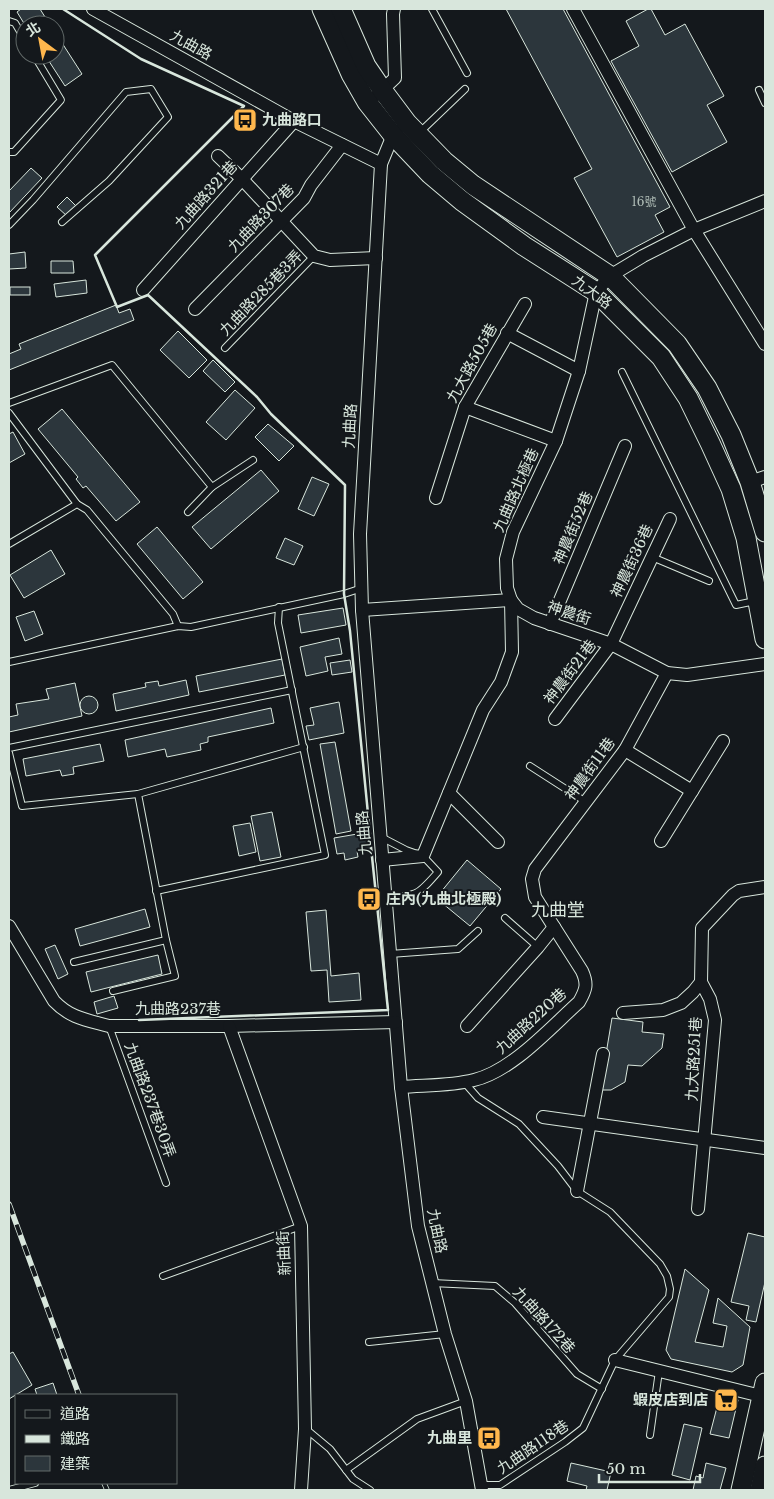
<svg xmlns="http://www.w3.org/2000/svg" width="774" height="1499" font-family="'Libre Baskerville','Noto Sans TC',serif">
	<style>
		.building { fill: #2c363c; stroke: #d8e6dc }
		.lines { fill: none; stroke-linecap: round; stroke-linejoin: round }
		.service-casing { stroke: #d8e6dc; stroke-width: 8 }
		.minor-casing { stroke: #d8e6dc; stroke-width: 14 }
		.primary-casing { stroke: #d8e6dc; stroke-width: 21 }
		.service { stroke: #14181c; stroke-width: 6 }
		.minor { stroke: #14181c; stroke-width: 12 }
		.primary { stroke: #14181c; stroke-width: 19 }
		.rail-casing { stroke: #d8e6dc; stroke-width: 5.5 }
		.rail { stroke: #14181c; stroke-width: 4; stroke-dasharray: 11; stroke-linecap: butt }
		.wall { stroke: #d8e6dc; stroke-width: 2.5 }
		.labels { text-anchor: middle; stroke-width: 4; stroke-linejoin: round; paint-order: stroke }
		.number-label { font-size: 12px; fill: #adbab4 }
		.street-label { font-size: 15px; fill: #d8e6dc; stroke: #14181c }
		.poi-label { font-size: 15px; font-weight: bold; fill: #d8e6dc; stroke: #14181c; text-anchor: start }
		.quarter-label { font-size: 18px; fill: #d8e6dc; stroke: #14181c }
	</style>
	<rect width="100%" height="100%" fill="#14181c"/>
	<!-- building -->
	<g class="building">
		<path d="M21,9H40L50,25H25L17,12Z"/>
		<path d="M506,9H563L670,207L655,215L664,232L617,257L574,178L592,169Z"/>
		<path d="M648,9H651L665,35L685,24L724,96L707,105L727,142L672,172L611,61L639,46L626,21Z"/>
		<path d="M55,32L82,74L65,86L45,55H55Z"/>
		<path d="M31,168L42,178L9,213V191Z"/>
		<path d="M67,197L76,206L67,216L57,207Z"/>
		<path d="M25,252L26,268L9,269V254Z"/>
		<path d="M51,261H73L74,273H51Z"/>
		<path d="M86,280L87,293L56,297L54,284Z"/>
		<rect x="10" y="287" width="20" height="8"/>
		<path d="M116,305L119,313L130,309L134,320L9,370V354L21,349L19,344Z"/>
		<path d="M178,331L207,360L189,378L160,350Z"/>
		<path d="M213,360L235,382L225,392L203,371Z"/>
		<path d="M235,390L255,408L226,440L206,422Z"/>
		<path d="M62,409L140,502L116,521L86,486L83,488L76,479L78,477L38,429Z"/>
		<path d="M268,424L294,446L279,461L255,437Z"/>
		<path d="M13,432L25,454L9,463V434Z"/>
		<path d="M261,470L279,491L211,549L192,527Z"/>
		<path d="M312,477L329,484L314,516L298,509Z"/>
		<path d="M157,527L203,582L183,599L137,544Z"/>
		<path d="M285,538L303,546L294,565L276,558Z"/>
		<path d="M51,550L65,574L24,598L10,575Z"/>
		<path d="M343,608L346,625L301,633L298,615Z"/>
		<path d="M34,611L43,634L25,641L16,617Z"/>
		<path d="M339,638L342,654L325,657L328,671L306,676L300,647Z"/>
		<path d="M282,659L285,675L199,692L196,676Z"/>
		<path d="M350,660L352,672L332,675L330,663Z"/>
		<path d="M186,680L189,695L116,711L113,694L146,687L145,683L158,681L159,686Z"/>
		<path d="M75,683L82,716L9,732V717L18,715L16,704L49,699L46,689Z"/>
		<circle cx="89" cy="705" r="9"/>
		<path d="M339,702L344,733L309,740L306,726L314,725L310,708Z"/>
		<path d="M271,708L274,723L208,737V742L200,744L201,750L167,757L165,749L128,757L125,740Z"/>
		<path d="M335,742L351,831L336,834L320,744Z"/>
		<path d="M100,744L104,761L73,767L74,774L62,776L60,770L26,776L23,759Z"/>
		<path d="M272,812L281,857L260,861L251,816Z"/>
		<path d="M250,823L256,852L239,856L233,826Z"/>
		<path d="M369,832L371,849L357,851L358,857L345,860L344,853L337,854L334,838Z"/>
		<path d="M467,860L501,889L470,926L436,898Z"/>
		<path d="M145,909L150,927L80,946L75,929Z"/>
		<path d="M326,910L331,976L359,973L361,1000L329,1002L327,970L311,971L306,912Z"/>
		<path d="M55,945L68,974L58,979L45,949Z"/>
		<path d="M158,955L162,974L91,992L86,972Z"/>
		<path d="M114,996L118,1008L97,1014L94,1002Z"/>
		<path d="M612,1018L643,1022L642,1032L664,1034L662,1048L642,1066L628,1065L625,1082L611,1090H600Z"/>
		<path d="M748,1233L765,1237V1282L756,1322L746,1320L749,1306L731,1302Z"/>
		<path d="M685,1269L709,1290L695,1342L723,1347L727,1326L713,1323L718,1298L750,1327L743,1365L732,1372L671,1359L666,1350Z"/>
		<path d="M13,1352L32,1385L9,1399V1354Z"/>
		<path d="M53,1383L57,1395H37L35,1389Z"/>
		<path d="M721,1392L734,1395L738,1400L729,1438L710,1434Z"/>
		<path d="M684,1424L702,1428L690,1480L672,1475Z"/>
		<path d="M571,1463L611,1472L607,1490H586L587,1486L567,1481Z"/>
		<path d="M706,1463L726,1468L720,1490H693L696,1476L703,1478Z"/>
	</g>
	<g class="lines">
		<!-- service casing -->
		<g class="service-casing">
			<g id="service">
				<path d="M432,9L467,73"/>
				<path d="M9,21L15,23L25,40"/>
				<path d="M759,90L765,103"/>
				<path d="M419,133L465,89"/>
				<path d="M9,152H14L61,100L34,55"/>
				<path d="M9,225L33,200L126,92L151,89L168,117L109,181L62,222"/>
				<path d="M225,348L314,256"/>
				<path d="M622,372L736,605L755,601"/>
				<path d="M9,403L112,365L212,487L188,512"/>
				<path d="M9,413L77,504L87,510L173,614L178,626"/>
				<path d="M212,487L253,460"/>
				<path d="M9,544L77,504"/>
				<path d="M652,557L709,581"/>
				<path d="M9,662L178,626L191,627L344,594L362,588"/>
				<path d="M9,748L292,690"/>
				<path d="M9,753L22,806L138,794"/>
				<path d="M530,766L586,802"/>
				<path d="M381,837L406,850L423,856L438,872C417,896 418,895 385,898"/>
				<path d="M156,891L325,855L278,623L279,607"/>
				<path d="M505,918L538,947"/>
				<path d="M390,954L458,949L478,931"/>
				<path d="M74,962L166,940L138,794L304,747"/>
				<path d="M113,991L175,976L166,940"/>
				<path d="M109,1026L166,1183"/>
				<path d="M464,1082L478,1098L519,1124L558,1166L577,1191L610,1212L660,1264L667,1276L670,1289L669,1297L615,1360L583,1428L565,1442L500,1485H482"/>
				<path d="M163,1276L301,1226"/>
				<path d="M432,1283L495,1286L515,1303L577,1374L602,1389"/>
				<path d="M369,1342L445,1334"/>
				<path d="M306,1429L330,1449L353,1479L370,1490"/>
				<path d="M650,1435L659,1371"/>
				<path d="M346,1470L417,1419L466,1401"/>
				<path d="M9,1490L35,1483"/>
			</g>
		</g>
		<!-- minor casing -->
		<g class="minor-casing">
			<g id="minor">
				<path d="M93,9L294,121L381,164"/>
				<path d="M573,9L694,230L765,344"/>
				<path d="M377,95L395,78L393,14L394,9"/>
				<path d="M397,131L393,135L381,164L360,534L362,610L401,1087L418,1226L445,1334L466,1401L482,1490"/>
				<path d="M218,156L242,179L314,256L330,260L376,258"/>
				<path d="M143,290L294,121"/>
				<path d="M195,309L304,198L311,185L342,145"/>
				<path d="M507,333L579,371"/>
				<path d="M465,407L556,441"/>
				<path d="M750,482L765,477"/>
				<path d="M436,498L465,407L525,304"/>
				<path d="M362,610L511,600L518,609L534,618L611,644L667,673L687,675L765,664"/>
				<path d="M550,624L625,446"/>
				<path d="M555,719L611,644L670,519"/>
				<path d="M625,750L692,791"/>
				<path d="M449,793L498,842"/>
				<path d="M661,841L723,741"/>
				<path d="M382,860L423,856L483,710L501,682L512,652L511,600L507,588L506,559L513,532L556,441L579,371L596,292L610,276L643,256L694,230L765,201"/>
				<path d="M9,926L54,1001C70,1018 87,1020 109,1026H229L396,1022"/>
				<path d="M623,1013L663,1010L681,1003L693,992L701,982L702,928L733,895L739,891L765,887"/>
				<path d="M229,1026L301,1226L305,1429L301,1490"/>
				<path d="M467,1026L538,947L554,927"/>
				<path d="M401,1087C425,1085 451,1086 474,1080C512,1071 550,1028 579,1002C586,990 588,984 582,971L535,897L532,879L535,869L625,750L667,673"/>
				<path d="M543,1117L765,1148"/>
				<path d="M577,1191L603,1054"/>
				<path d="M698,1209L715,1020L710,999L701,982"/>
				<path d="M615,1360L761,1396"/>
			</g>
		</g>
		<!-- primary casing -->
		<g class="primary-casing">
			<g id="primary">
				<path d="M322,9L351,74L367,102L393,135L430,174L462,201L524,246L596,292L661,357L688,398L710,443L731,489L746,538L765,639"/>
				<path d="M341,9L366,66L383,91L407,123L444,161L473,185L610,276L677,344L707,388L731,435L750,482L765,532"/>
				<path d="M741,1490L765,1383"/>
				<path d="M760,1490L765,1466"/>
			</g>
		</g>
		<!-- service -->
		<use href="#service" class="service"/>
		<!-- minor -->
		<use href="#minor" class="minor"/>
		<!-- primary -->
		<use href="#primary" class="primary"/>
		<!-- rail casing -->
		<g class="rail-casing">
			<g id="rail">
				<path d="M9,1204L79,1395"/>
				<path d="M104,1483L107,1490"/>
			</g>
		</g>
		<!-- rail -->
		<use href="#rail" class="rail"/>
		<!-- wall -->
		<g class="wall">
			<path d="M63,9L141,59L244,106L95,255L117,307L148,295L257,397L271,414L345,485L344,594L350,631L370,834"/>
			<path d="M139,1020L388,1010L371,847"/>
		</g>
	</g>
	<!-- icons -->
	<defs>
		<g id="bus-square" transform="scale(1.25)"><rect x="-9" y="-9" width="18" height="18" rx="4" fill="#ffb74d" stroke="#14181c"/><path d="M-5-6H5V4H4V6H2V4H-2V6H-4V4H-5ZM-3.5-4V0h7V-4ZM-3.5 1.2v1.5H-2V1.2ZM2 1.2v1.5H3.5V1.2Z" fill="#111"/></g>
		<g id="supermarket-square" transform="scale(1.25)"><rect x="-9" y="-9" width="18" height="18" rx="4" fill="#ffb74d" stroke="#14181c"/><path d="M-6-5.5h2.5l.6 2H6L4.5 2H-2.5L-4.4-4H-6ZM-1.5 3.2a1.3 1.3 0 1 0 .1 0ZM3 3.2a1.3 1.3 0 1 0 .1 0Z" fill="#111"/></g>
	</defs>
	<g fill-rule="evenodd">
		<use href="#bus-square" x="245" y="120"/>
		<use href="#bus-square" x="369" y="899"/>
		<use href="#supermarket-square" x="726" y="1400"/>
		<use href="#bus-square" x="489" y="1438"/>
	</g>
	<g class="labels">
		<!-- number labels -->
		<g class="number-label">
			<text x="644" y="206">16號</text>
		</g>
		<!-- street labels -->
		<g class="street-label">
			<text transform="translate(191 45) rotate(29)" y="5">九曲路</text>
			<text transform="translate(206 195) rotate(-48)" y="5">九曲路321巷</text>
			<text transform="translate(261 218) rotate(-46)" y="5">九曲路307巷</text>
			<text transform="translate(592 292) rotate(37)" y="5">九大路</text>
			<text transform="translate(261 293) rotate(-46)" y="5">九曲路285巷3弄</text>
			<text transform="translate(472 363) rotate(-61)" y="5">九大路505巷</text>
			<text transform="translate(350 426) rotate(-87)" y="5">九曲路</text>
			<text transform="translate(516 490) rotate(-66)" y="5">九曲路北極巷</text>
			<text transform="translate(573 528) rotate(-67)" y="5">神農街52巷</text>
			<text transform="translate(632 561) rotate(-65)" y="5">神農街36巷</text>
			<text transform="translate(569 613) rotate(18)" y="5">神農街</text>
			<text transform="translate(570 672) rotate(-53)" y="5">神農街21巷</text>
			<text transform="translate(590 769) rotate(-54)" y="5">神農街11巷</text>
			<text transform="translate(364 833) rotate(-95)" y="5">九曲路</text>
			<text x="178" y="1014">九曲路237巷</text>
			<text transform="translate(531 1021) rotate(-42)" y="5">九曲路220巷</text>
			<text transform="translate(694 1059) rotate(-87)" y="5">九大路251巷</text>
			<text transform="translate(150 1100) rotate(70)" y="5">九曲路237巷30弄</text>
			<text transform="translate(437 1231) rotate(78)" y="5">九曲路</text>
			<text transform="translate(284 1253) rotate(-93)" y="5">新曲街</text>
			<text transform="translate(544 1320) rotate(48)" y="5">九曲路172巷</text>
			<text transform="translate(533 1447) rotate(-34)" y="5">九曲路118巷</text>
		</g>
		<!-- poi labels -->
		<g class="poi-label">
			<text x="262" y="125">九曲路口</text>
			<text x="386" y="904">庄內(九曲北極殿)</text>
			<text x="708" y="1405" text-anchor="end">蝦皮店到店</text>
			<text x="472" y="1443" text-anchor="end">九曲里</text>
		</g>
		<!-- quarter labels -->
		<g class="quarter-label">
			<text x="558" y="916">九曲堂</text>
		</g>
	</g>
	<!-- border -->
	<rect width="774" height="1499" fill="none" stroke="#d8e6dc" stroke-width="20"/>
	<!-- legend -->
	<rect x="15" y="1394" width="162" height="90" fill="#14181c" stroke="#626a69"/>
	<rect x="25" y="1410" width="25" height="8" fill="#14181c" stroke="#626a69"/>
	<text x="60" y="1419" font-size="15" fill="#d8e6dc">道路</text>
	<rect x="25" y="1435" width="25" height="8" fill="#d8e6dc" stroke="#626a69"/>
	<text x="60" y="1444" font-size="15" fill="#d8e6dc">鐵路</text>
	<rect x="25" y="1456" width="25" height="15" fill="#2c363c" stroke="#626a69"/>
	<text x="60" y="1469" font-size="15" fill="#d8e6dc">建築</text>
	<!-- north arrow -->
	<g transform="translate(40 40) rotate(328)"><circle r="24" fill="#14181c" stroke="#626a69"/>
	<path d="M0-4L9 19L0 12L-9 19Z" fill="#ffb74d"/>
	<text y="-8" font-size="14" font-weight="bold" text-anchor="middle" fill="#d8e6dc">北</text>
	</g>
	<!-- scale -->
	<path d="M599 1474v8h101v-8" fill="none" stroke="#d8e6dc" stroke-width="2.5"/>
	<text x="606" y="1474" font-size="15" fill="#d8e6dc" stroke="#14181c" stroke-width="4" paint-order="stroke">50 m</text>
</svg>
